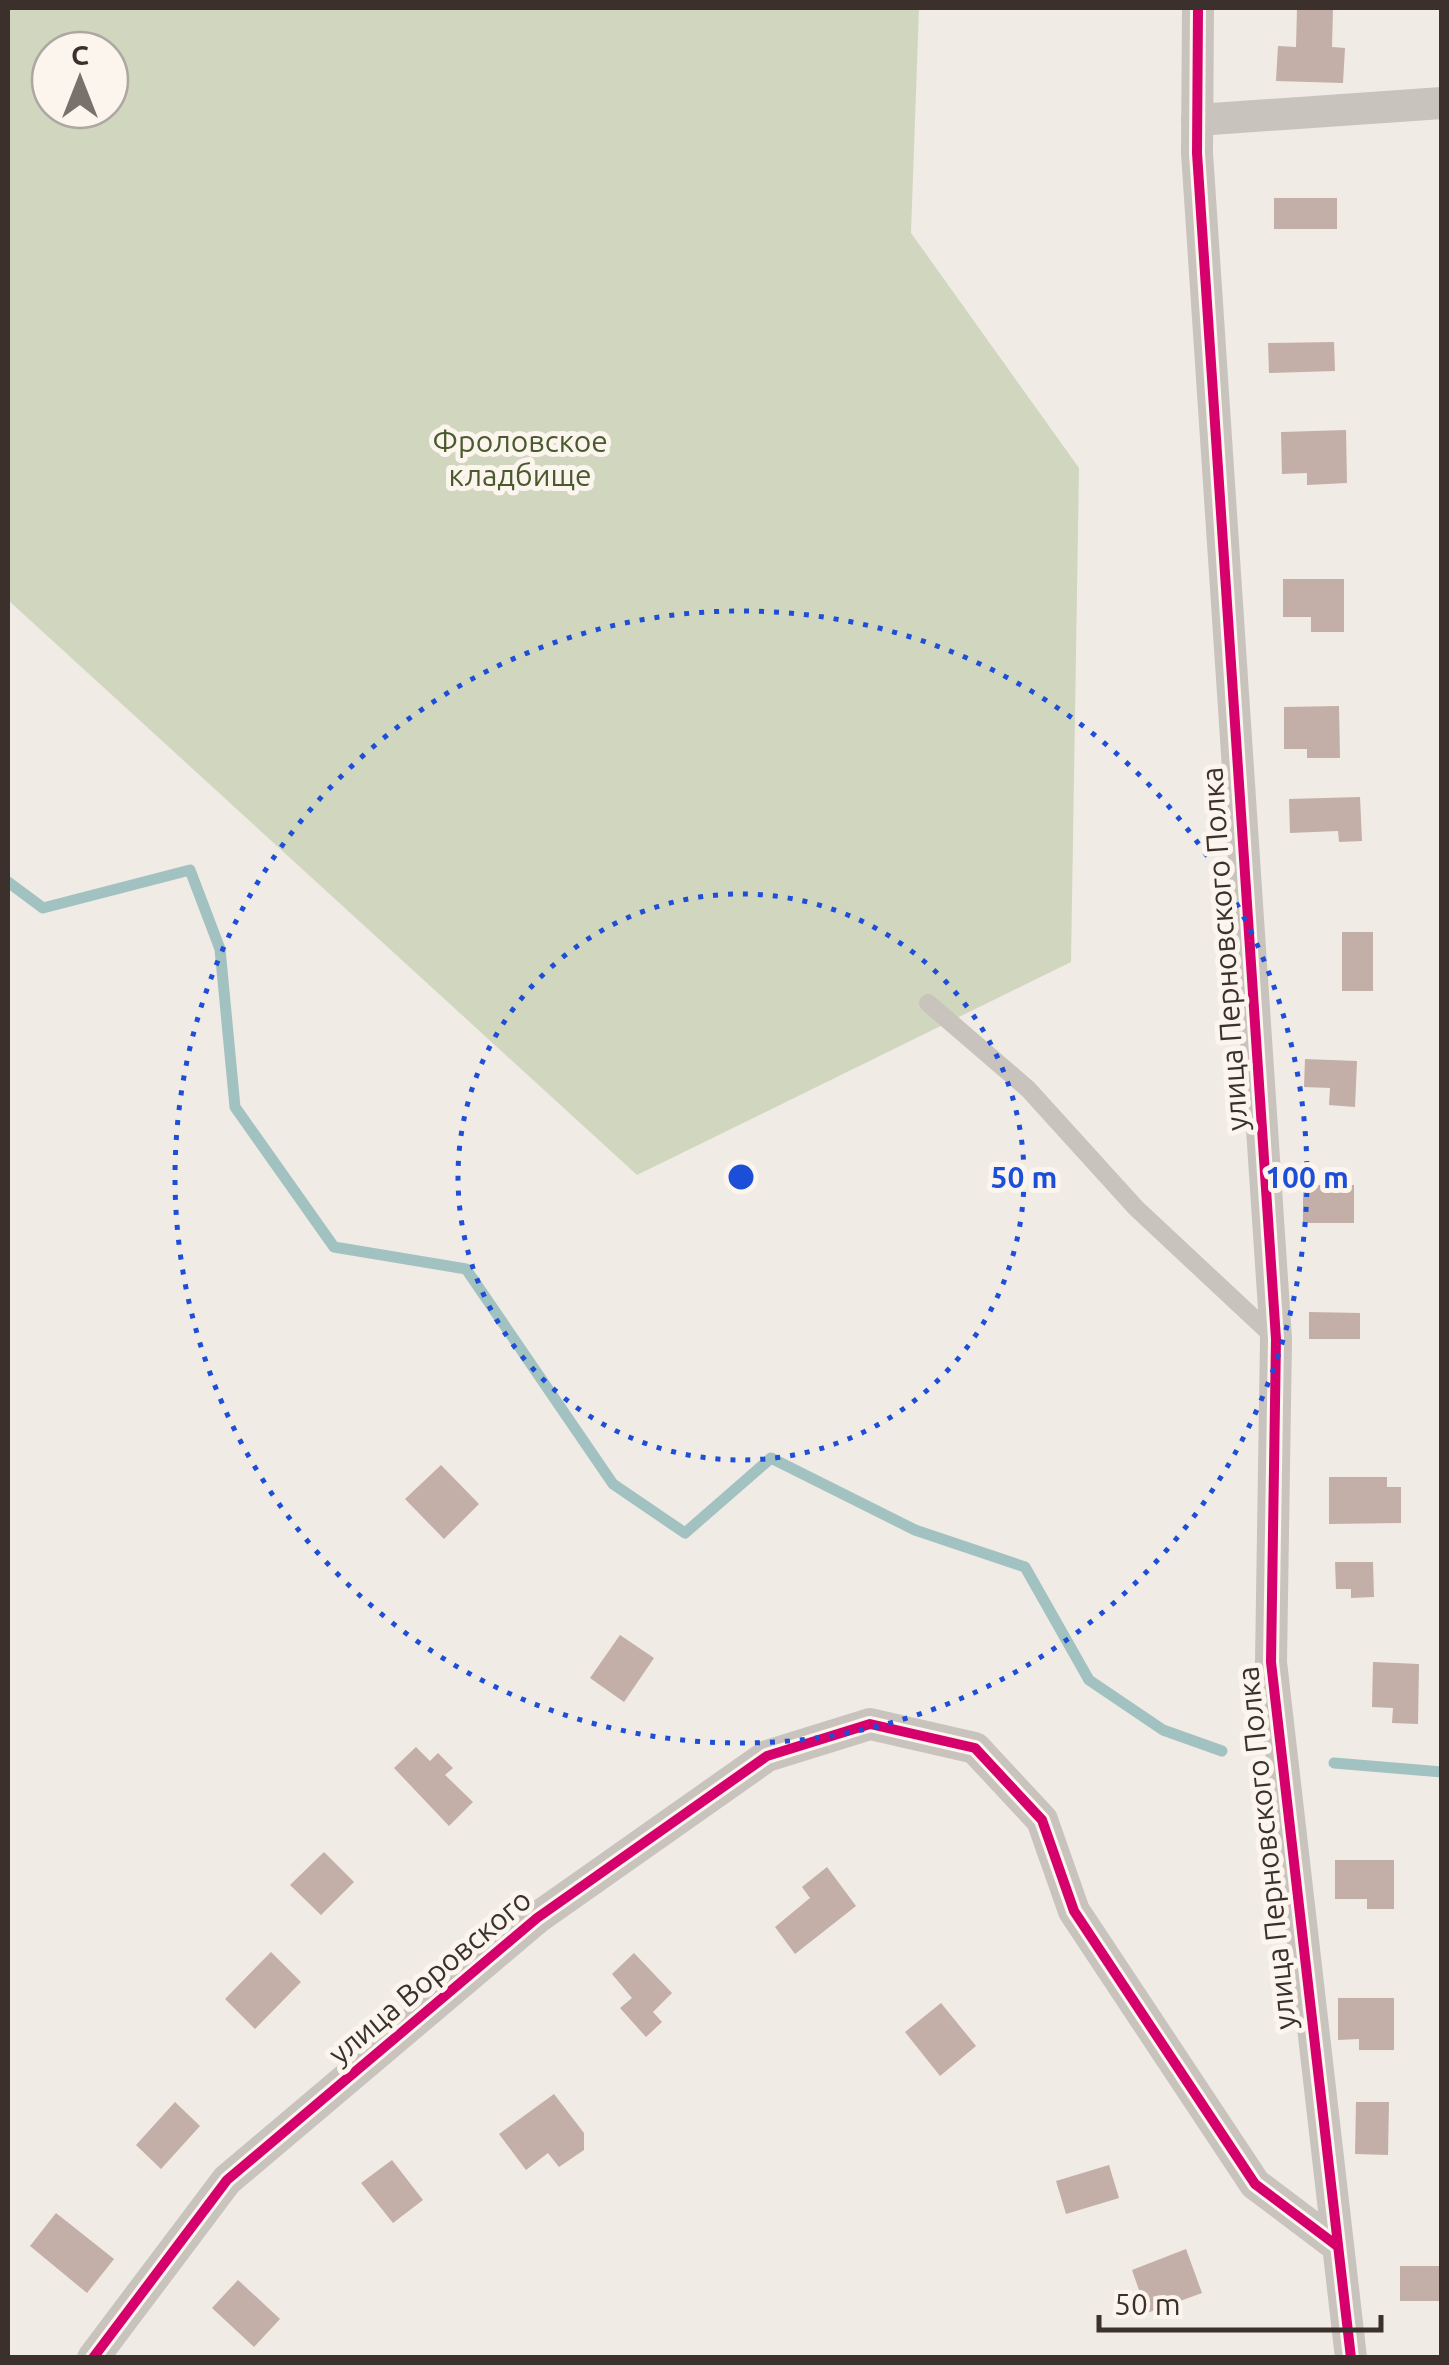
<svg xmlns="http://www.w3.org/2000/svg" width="1449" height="2365" font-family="Ubuntu,sans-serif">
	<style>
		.green { fill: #d1d6bf; fill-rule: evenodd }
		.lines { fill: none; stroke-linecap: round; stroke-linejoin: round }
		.stream { stroke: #a1c2c1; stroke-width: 11 }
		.building { fill: #c3afa7 }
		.lane { stroke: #c9c3be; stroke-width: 18 }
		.street { stroke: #c9c3be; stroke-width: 32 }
		.cycleway-casing { stroke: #fbf5ee; stroke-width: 16 }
		.cycleway { stroke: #d6006c; stroke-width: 10 }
		.ring { fill: none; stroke: #1d4ed8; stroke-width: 5; stroke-dasharray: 5 10 }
		.labels { text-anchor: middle; stroke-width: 10; stroke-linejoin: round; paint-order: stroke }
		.park-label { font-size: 30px; fill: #4a5a2e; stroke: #fbf5ee }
		.street-label { font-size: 30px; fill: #3b302b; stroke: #fbf5ee }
		.centre { fill: #1d4ed8; stroke: #fbf5ee; stroke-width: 5 }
		.ring-label { font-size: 30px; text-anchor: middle; font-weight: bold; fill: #1d4ed8; stroke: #fbf5ee; stroke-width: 10; stroke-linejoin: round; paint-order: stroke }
	</style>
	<rect width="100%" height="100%" fill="#f0ebe5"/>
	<!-- green -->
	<path class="green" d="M8,8H919L911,233L1079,468L1071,962L637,1175L8,600ZM50,50H110V110H50Z"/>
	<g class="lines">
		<!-- stream -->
		<g class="stream">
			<path d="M8,882L43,908L190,870L220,949L235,1107L334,1247L466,1269L613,1484L685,1533L771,1458L915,1530L1025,1567L1089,1680L1163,1730L1222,1751"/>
			<path d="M1334,1763L1442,1772"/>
		</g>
	</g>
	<!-- building -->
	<g class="building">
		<path d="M1297,8H1333L1332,47L1345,48L1343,83L1276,81L1278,46L1296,47Z"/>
		<rect x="1274" y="198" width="63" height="31"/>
		<path d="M1334,342L1335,371L1269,373L1268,343Z"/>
		<path d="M1346,430L1347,483L1307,485V473L1282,474L1281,432Z"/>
		<path d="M1283,579H1344V632H1311V617H1283Z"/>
		<path d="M1339,706L1340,758H1307V749H1284V707Z"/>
		<path d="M1360,797L1362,841L1339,842L1338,831L1290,833L1289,799Z"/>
		<rect x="1342" y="932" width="31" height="59"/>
		<path d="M1305,1059L1357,1061L1355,1107L1329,1105L1330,1088L1304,1087Z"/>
		<rect x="1303" y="1185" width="51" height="38"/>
		<path d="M1309,1312L1360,1313V1339H1309Z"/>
		<path d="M441,1465L479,1504L444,1539L405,1499Z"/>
		<path d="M1329,1477H1387V1487H1401V1523L1329,1524Z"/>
		<path d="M1335,1562H1373L1374,1597L1351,1598V1589H1336Z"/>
		<path d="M620,1635L654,1658L624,1702L590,1678Z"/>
		<path d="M1373,1662L1419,1664L1418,1724L1392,1723L1393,1708L1372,1707Z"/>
		<path d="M416,1747L430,1761L438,1753L453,1768L445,1775L473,1802L449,1826L394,1768Z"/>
		<path d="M324,1852L354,1882L321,1915L290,1885Z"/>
		<path d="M1335,1860H1394V1909H1367V1899H1335Z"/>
		<path d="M827,1867L856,1906L795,1954L775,1927L810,1898L802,1887Z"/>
		<path d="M271,1952L301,1982L255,2029L225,1999Z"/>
		<path d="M634,1953L672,1993L653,2012L662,2022L646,2037L620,2008L632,1998L612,1974Z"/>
		<path d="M1338,1998H1394V2050H1359V2039L1338,2040Z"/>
		<path d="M941,2003L976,2046L940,2076L905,2032Z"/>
		<path d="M554,2094L584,2133V2150L559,2167L548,2153L526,2170L499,2134Z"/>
		<path d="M175,2102L200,2126L161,2169L136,2145Z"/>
		<path d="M1356,2102H1389L1388,2155L1355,2154Z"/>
		<path d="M392,2160L423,2200L393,2223L361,2183Z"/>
		<path d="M1109,2165L1119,2198L1066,2214L1056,2181Z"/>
		<path d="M56,2213L114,2259L87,2293L30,2246Z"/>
		<path d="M1186,2249L1202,2293L1147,2313L1132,2270Z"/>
		<rect x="1400" y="2266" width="42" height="35"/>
		<path d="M238,2280L280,2319L254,2347L212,2308Z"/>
	</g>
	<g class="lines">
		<!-- lane -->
		<path class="lane" d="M928,1003L1028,1089L1136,1208L1275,1338"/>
		<!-- street -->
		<g class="street">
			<path d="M1198,8L1197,153L1276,1339L1271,1662L1351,2358"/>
			<path d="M1197,120L1442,103"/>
			<path d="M93,2358L227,2180L537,1918L767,1756L870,1724L975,1748L1042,1820L1074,1911L1255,2184L1336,2245"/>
		</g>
		<!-- cycleway casing -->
		<g class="cycleway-casing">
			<g id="cycleway">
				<path d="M1198,8L1197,153L1276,1339L1271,1662L1351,2358"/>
				<path d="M93,2358L227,2180L537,1918L767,1756L870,1724L975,1748L1042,1820L1074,1911L1255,2184L1336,2245"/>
			</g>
		</g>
		<!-- cycleway -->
		<use href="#cycleway" class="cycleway"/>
	</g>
	<!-- distance rings -->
	<g class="ring">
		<circle cx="741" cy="1177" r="283"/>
		<circle cx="741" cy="1177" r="566"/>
	</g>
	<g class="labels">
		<!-- park labels -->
		<g class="park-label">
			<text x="520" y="452">Фроловское<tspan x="520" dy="34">кладбище</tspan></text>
		</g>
		<!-- street labels -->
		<g class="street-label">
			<text transform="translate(1225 949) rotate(-94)" y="10">улица Перновского Полка</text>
			<text transform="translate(1267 1848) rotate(-96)" y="10">улица Перновского Полка</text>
			<text transform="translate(430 1977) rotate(-40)" y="10">улица Воровского</text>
		</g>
	</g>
	<circle cx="741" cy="1177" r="15" class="centre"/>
	<g class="ring-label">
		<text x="1024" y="1188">50 m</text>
		<text x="1307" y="1188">100 m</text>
	</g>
	<!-- border -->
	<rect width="1449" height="2365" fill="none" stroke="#3b302b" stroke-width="20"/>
	<!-- north arrow -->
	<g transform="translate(80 80)"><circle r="48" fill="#fbf5ee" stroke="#aea6a0" stroke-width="2.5"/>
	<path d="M0-8L18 38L0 25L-18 38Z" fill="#7a716c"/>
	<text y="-15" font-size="28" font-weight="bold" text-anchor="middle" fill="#3b302b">С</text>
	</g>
	<!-- scale -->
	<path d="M1099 2315v15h282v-15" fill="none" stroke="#3b302b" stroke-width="5"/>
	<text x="1114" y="2315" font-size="30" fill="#3b302b" stroke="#fbf5ee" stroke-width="8" paint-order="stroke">50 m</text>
</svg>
